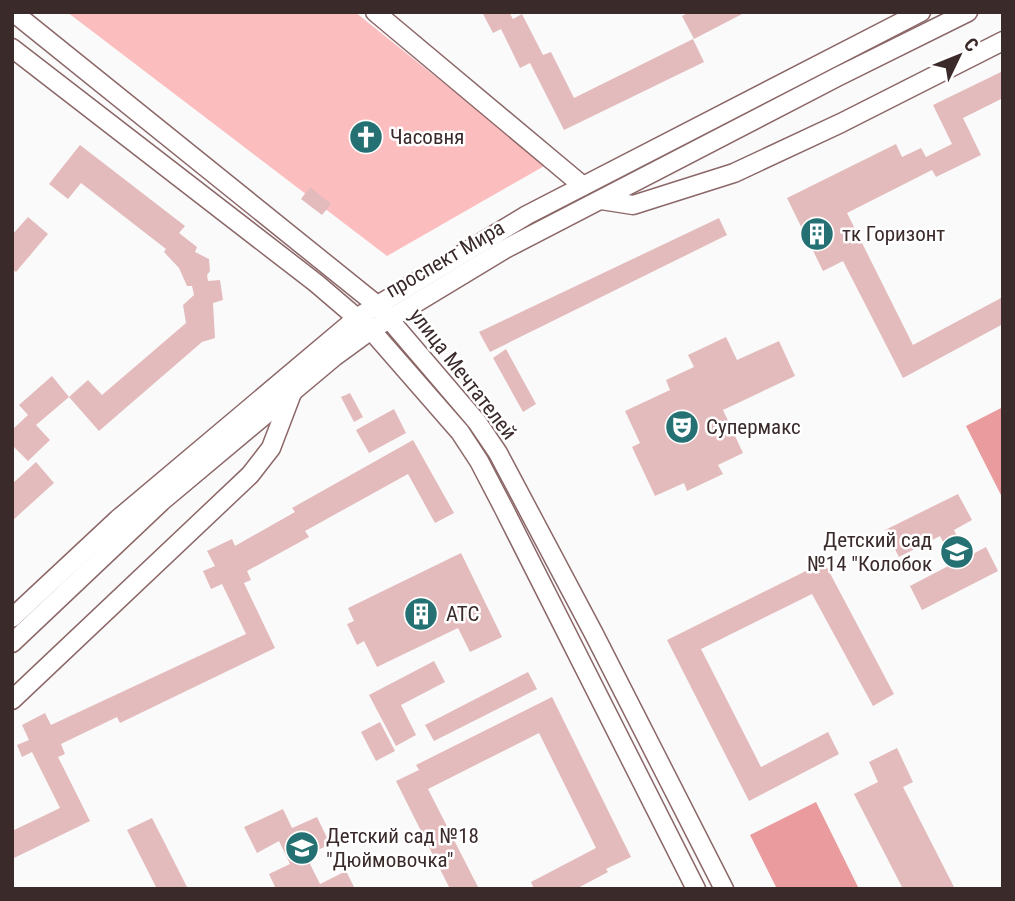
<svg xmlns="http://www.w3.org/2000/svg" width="1015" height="901" font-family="'Roboto Condensed',sans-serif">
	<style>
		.green { fill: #fcbdbe }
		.forest { fill: #e99b9e }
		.building { fill: #e4bbbc }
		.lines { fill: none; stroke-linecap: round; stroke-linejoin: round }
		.minor-casing { stroke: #8c6768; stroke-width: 21 }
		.minor { stroke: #fff; stroke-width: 18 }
		.labels { text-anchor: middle; stroke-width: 5; stroke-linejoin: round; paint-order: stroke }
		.poi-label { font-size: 21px; fill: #3a2a2a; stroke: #fff; text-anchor: start }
		.street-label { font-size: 21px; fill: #3a2a2a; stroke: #fff }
	</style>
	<rect width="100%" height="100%" fill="#fafafa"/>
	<!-- green -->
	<path class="green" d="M67,12H355L546,165L387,256Z"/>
	<!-- forest -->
	<g class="forest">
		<path d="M1003,407V499L966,426Z"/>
		<path d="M816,802L859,889H777L750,835Z"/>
	</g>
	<!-- building -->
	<g class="building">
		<path d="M482,12H509L513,19L522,14L543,55L551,52L574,98L693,39L704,62L564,130L530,63L520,68L501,29L493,33Z"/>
		<path d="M690,12H746L694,39L682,16Z"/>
		<path d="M1003,71V98L963,118L981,155L936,177L932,170L847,213L913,345L1001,298L1003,302V324L903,378L843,261L823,271L787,198L896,144L902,157L921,148L926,157L952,144L933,105Z"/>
		<path d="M368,119L383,135L364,154L349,139Z"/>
		<path d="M80,145L185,226L179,233L197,247L195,252L209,259L210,271L207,275L208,281L220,280L223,300L213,303L215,338L202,342L99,431L69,397L36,425L50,440L28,461L12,445V430L28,415L19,405L52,376L69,397L88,380L102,395L186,323L183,305L194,295L192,286H187L179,268L164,252L166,249L81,183L68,199L49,184Z"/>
		<path d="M310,187L331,204L322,215L301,199Z"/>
		<path d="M28,217L48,234L16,272L12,269V235Z"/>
		<path d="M719,218L727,235L490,352L479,332Z"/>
		<path d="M726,337L737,360L779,341L795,376L723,410L743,453L718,465L723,474L687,491L684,483L655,496L632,447L640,443L625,411L670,390L666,380L694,367L688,355Z"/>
		<path d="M506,349L536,404L523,412L493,358Z"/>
		<path d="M350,393L363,417L354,422L341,397Z"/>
		<path d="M394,409L406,433L369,453L356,430Z"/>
		<path d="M413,440L454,513L435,523L408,474L305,531L309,537L247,571L251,580L244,583L275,648L120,723L117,717L61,744L65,754L58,757L90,821L12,859V831L60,808L32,752L22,757L17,745L29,740L22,725L45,713L51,725L246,634L222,584L211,589L203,571L215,566L207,551L232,539L235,546L295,512L292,508Z"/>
		<path d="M36,462L54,483L12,521V484Z"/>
		<path d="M958,494L972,520L954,530L967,557L986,547L998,571L922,610L910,586L954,563L940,536L899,557L885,530Z"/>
		<path d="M461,553L502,637L470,652L458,628L377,667L364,641L357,645L347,624L354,621L348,608Z"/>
		<path d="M824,562L894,694L873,706L812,594L701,649L761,767L828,732L839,754L749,801L667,640Z"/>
		<path d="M434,661L445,682L401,705L416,735L396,746L369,695Z"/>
		<path d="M528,672L537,689L434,741L425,725Z"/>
		<path d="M552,697L631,857L606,869L608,872L576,889H534L531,882L596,848L539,733L428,789L479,889H450L396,781L419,770L416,765Z"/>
		<path d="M380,722L395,751L376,761L361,732Z"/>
		<path d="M897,748L913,782L903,787L955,889H903L854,794L878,782L869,762Z"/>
		<path d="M283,809L292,828L317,817L330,844L306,856L320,884L346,871L355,889H276L269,874L290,864L279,841L257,853L244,827Z"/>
		<path d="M152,818L188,889H157L127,830Z"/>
	</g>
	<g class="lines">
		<!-- minor casing -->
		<g class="minor-casing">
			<g id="minor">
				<path d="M13,12L377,305L477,422L498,453L594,634L724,889"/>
				<path d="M375,12L583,186"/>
				<path d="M12,48L316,283L371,330L460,432L479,461L503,507L696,889"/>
				<path d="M601,200L633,205L734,173L841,123L1003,41"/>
				<path d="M12,618L118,519L358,317L527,215L921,12"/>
				<path d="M12,643L162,501L334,357L371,330L505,249L839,76L968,12"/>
				<path d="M12,700L250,475L271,448L292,393"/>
			</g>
		</g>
		<!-- minor -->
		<use href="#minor" class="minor"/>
	</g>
	<!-- icons -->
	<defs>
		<g id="church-disc" transform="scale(1.75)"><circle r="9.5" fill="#257072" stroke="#fff"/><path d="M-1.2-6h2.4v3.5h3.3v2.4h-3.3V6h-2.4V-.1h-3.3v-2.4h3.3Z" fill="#fff"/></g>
		<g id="building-disc" transform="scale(1.75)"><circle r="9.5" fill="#257072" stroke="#fff"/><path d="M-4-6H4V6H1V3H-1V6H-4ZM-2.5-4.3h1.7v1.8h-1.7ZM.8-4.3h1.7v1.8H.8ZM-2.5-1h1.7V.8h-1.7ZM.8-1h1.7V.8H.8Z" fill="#fff"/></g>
		<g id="theatre-disc" transform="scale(1.75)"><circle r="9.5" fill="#257072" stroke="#fff"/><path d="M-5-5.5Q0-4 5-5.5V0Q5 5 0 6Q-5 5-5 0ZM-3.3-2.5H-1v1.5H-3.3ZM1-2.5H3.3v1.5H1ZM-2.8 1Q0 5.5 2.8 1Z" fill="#fff"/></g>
		<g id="school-disc" transform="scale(1.75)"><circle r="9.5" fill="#257072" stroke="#fff"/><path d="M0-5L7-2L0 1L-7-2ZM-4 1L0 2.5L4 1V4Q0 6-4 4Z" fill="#fff"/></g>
	</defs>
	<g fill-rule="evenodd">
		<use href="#church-disc" x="366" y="137"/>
		<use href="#building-disc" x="817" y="234"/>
		<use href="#theatre-disc" x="682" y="427"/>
		<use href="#school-disc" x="957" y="552"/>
		<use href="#building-disc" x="421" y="614"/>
		<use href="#school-disc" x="302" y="848"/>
	</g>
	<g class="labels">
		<!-- poi labels -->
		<g class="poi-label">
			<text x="390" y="144">Часовня</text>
			<text x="842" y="241">тк Горизонт</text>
			<text x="706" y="434">Супермакс</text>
			<text x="932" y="547" text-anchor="end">Детский сад<tspan x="932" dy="24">№14 "Колобок</tspan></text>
			<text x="446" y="621">АТС</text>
			<text x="326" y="843">Детский сад №18<tspan x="326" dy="24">"Дюймовочка"</tspan></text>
		</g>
		<!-- street labels -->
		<g class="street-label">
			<text transform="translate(445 259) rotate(-30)" y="7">проспект Мира</text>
			<text transform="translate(463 374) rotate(52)" y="7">улица Мечтателей</text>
		</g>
	</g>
	<!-- border -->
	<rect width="1015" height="901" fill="none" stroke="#3a2a2a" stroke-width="28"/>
	<!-- north arrow -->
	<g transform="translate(959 56) rotate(47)" stroke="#ffffff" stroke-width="5" paint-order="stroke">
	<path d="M0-5L12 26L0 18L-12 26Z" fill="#3a2a2a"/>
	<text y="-10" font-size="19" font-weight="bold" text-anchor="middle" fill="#3a2a2a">С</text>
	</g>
</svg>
